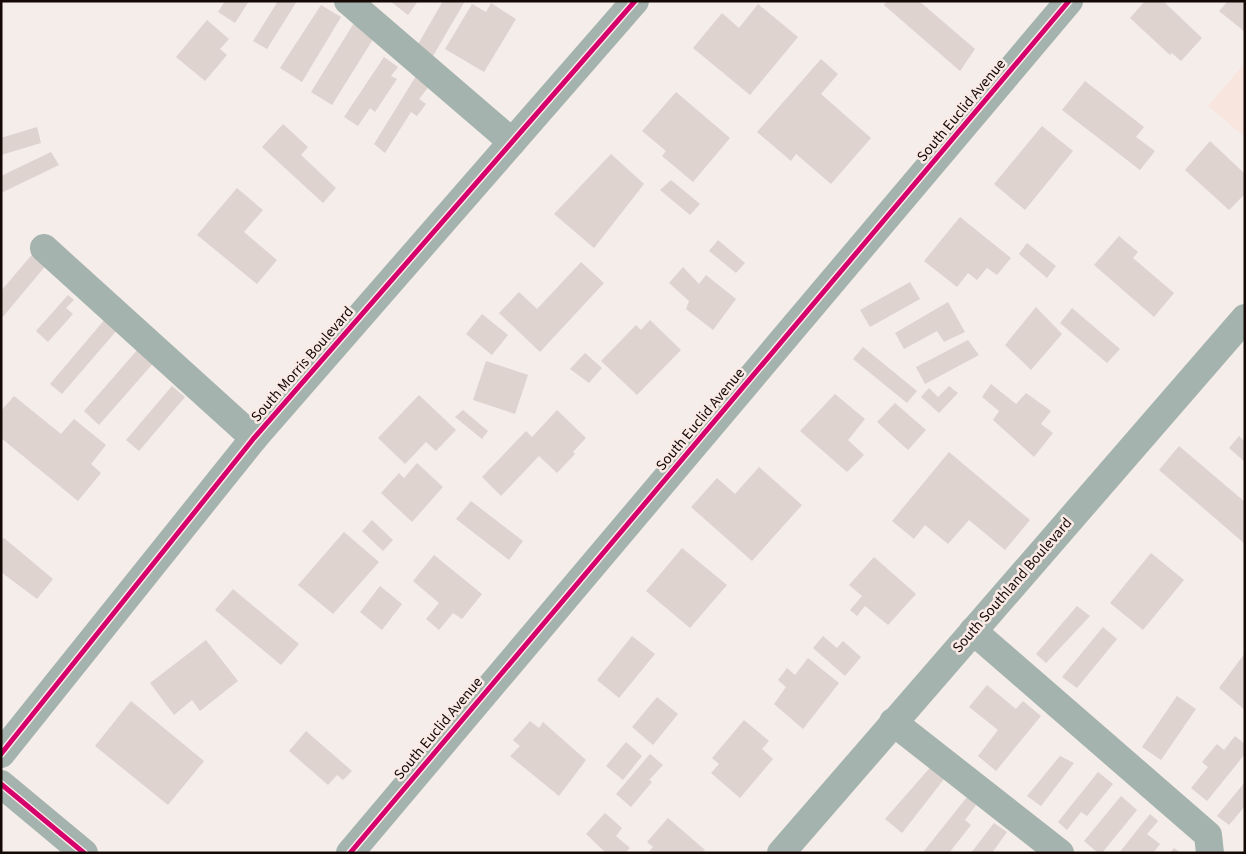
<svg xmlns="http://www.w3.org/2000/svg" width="1246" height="854" font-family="'Source Sans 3',sans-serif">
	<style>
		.built { fill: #f8e5de }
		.building { fill: #ded3cf }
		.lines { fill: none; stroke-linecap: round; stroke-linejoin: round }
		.minor { stroke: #a5b3af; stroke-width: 28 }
		.cycleway-casing { stroke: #faeae5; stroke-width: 8 }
		.cycleway { stroke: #d6006c; stroke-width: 5 }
		.labels { text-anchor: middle; stroke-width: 5; stroke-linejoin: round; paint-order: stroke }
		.street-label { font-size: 15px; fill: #150906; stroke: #faeae5 }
	</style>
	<rect width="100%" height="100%" fill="#f5edea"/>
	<!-- built -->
	<path class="built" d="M1245,63V137L1208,106Z"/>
	<!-- building -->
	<g class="building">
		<path d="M225,1H249L235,23L218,12Z"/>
		<path d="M278,1H297L267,49L253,41Z"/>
		<path d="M390,1H418L408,15Z"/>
		<path d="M443,1H465L433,56L417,46Z"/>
		<path d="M886,1H919L975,49L960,71L884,5Z"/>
		<path d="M1145,1H1163L1202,38L1181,61L1172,53L1170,55L1130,18Z"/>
		<path d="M1228,1H1242L1245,3V32L1219,11Z"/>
		<path d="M491,3L516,19L484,72L445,49L472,4L486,12Z"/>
		<path d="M758,4L798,37L750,95L693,48L722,13L739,28Z"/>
		<path d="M321,5L341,17L302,82L280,68Z"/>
		<path d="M207,20L229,39L220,49L227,55L205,81L176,57Z"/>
		<path d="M354,23L375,36L332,105L311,92Z"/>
		<path d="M384,57L398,67L391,76L397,79L375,112L370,108L358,126L344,117Z"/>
		<path d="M821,59L838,74L821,94L871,138L831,184L796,154L791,161L757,132Z"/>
		<path d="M416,76L430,85L419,99L426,104L417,116L411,112L385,153L374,144Z"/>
		<path d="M1085,81L1144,127L1136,137L1155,151L1140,170L1062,110Z"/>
		<path d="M676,92L730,138L693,182L662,156L666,151L642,131Z"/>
		<path d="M283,124L308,147L301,155L336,188L323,203L262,147Z"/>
		<path d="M1042,126L1073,151L1025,210L994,184Z"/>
		<path d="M37,127L41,143L1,155V138Z"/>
		<path d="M1210,141L1245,174V194L1229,210L1185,170Z"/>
		<path d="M51,152L59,165L1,193V176Z"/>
		<path d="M611,154L644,184L594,248L554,214Z"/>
		<path d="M671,180L700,204L690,215L660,190Z"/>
		<path d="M237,188L263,210L244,232L277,260L257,284L197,235Z"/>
		<path d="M960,217L1011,258L997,275L987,268L977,280L968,273L957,287L924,261Z"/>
		<path d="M1119,236L1138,252L1133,258L1174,293L1154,317L1094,265Z"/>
		<path d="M718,240L745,263L736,273L709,251Z"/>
		<path d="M1027,243L1056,266L1047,278L1019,254Z"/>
		<path d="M35,251L48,263L1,319V291Z"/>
		<path d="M581,262L604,283L540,352L499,313L519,292L537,309Z"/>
		<path d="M683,267L699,284L706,275L736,299L713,330L686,309L689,301L669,283Z"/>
		<path d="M910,282L920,299L870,327L860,310Z"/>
		<path d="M68,295L74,300L66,308L73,314L48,342L36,331Z"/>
		<path d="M948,302L965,332L944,342L937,331L904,349L895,333Z"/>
		<path d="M1036,307L1062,334L1031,370L1005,345Z"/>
		<path d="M1072,308L1120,349L1107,363L1060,323Z"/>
		<path d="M482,314L508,335L492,355L466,334Z"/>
		<path d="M106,318L118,329L62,394L50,384Z"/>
		<path d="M650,320L681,350L637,395L601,361L636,325L641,330Z"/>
		<path d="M968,340L979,355L925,384L916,367Z"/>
		<path d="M863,347L917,391L907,403L853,359Z"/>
		<path d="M139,348L156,360L99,425L84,411Z"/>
		<path d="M585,353L602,368L589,383L570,369Z"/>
		<path d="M486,361L528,375L515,414L473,400Z"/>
		<path d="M991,384L1016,404L1026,393L1051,411L1041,424L1053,433L1034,457L993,420L999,411L982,397Z"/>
		<path d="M172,386L185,397L139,451L126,440Z"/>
		<path d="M949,386L958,393L939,413L921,397L929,388L938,397Z"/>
		<path d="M835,394L865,419L848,440L864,455L847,472L800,431Z"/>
		<path d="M419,395L456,430L436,451L426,442L405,464L378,438Z"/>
		<path d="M14,396L61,434L74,419L106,445L91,464L101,473L78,501L1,438V411Z"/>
		<path d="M895,403L926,430L908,450L877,422Z"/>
		<path d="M463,410L488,431L482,439L455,417Z"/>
		<path d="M557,410L586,438L573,452L575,454L557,473L539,456L501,496L482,477L526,431L532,437Z"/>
		<path d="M1239,436L1245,442V462L1229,448Z"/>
		<path d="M1179,446L1245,502V544L1159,470Z"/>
		<path d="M949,452L1030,520L1005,550L969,520L948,544L925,525L914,539L892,521Z"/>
		<path d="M417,463L443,487L412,522L381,493L399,473L404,478Z"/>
		<path d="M759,467L802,505L752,561L691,507L717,478L735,494Z"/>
		<path d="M471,501L523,541L509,560L456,519Z"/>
		<path d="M372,520L393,540L383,551L362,531Z"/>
		<path d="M344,532L379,562L333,614L298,585Z"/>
		<path d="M4,538L53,579L37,599L1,572V540Z"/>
		<path d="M682,548L727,585L690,628L646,591Z"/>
		<path d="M1151,553L1184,580L1143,630L1110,603Z"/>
		<path d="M434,555L482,594L462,619L453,613L439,630L426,619L439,603L413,581Z"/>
		<path d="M874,557L916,594L888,625L865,606L857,616L850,610L862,596L849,585Z"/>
		<path d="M380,586L402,604L382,630L360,612Z"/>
		<path d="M233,589L299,644L281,665L215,610Z"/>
		<path d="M1077,606L1090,616L1046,663L1036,654Z"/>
		<path d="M1103,627L1117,639L1077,688L1062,677Z"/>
		<path d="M632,636L655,654L619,698L597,680Z"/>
		<path d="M823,636L837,648L843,641L861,657L845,676L813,648Z"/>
		<path d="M206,640L238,681L200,711L192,700L174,715L150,683Z"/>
		<path d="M1245,653V710L1219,688Z"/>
		<path d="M808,658L839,683L803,729L774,704L786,687L778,680L787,668L795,675Z"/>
		<path d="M987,685L1016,709L1023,701L1041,716L996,771L978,756L998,730L969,707Z"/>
		<path d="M1177,696L1196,709L1161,760L1142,747Z"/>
		<path d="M657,697L678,714L653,745L632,727Z"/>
		<path d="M131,701L204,761L168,805L95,746Z"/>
		<path d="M744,720L769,741L762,749L773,759L740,798L711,773L719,764L712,758Z"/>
		<path d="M530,721L539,728L543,722L586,760L559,796L510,756L520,746L513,740Z"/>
		<path d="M306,731L352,771L343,780L337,775L328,785L289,751Z"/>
		<path d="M1235,736L1245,744V754L1207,801L1191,788L1208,767L1202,762L1217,744L1224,750Z"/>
		<path d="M626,742L642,756L623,780L606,766Z"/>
		<path d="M650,754L663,765L649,780L652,782L631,807L616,794Z"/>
		<path d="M1060,756L1074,763L1041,806L1027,796Z"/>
		<path d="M934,763L948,774L902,833L885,819Z"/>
		<path d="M1098,772L1113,784L1087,816L1081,812L1067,830L1058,822Z"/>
		<path d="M1245,782V806L1229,825L1217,816Z"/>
		<path d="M1121,796L1137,810L1102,853H1098L1084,841Z"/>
		<path d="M967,797L976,805L965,820L971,825L949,853H926L924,851Z"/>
		<path d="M605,813L622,828L616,836L630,848L625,853H606L586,834Z"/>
		<path d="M1150,814L1158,821L1147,834L1160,844L1153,853H1119Z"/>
		<path d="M668,818L705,850L702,853H648L653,847L647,842Z"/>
		<path d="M994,823L1007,832L992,853H971Z"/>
		<path d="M1174,848L1181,853H1170Z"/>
	</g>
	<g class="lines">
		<!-- minor -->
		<g class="minor">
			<path d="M348,1L512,142"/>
			<path d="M44,248L254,438"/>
			<path d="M973,631L1208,835L1210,853"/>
			<path d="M893,722L1060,853"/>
			<path d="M1,754L254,438L635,1"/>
			<path d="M1,784L84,853"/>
			<path d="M350,853L1069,1"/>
			<path d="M781,853L1245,318"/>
		</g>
		<!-- cycleway casing -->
		<g class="cycleway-casing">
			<g id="cycleway">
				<path d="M1,754L254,438L635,1"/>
				<path d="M1,784L84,853"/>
				<path d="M350,853L1069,1"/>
			</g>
		</g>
		<!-- cycleway -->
		<use href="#cycleway" class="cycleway"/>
	</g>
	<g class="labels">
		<!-- street labels -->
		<g class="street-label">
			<text transform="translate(961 110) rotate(-50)" y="5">South Euclid Avenue</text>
			<text transform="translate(302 364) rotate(-49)" y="5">South Morris Boulevard</text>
			<text transform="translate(700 419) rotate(-50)" y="5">South Euclid Avenue</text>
			<text transform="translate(1012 585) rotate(-49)" y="5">South Southland Boulevard</text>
			<text transform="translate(438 728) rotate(-50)" y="5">South Euclid Avenue</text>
		</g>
	</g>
	<!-- border -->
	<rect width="1246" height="854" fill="none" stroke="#150906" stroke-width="5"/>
</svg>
